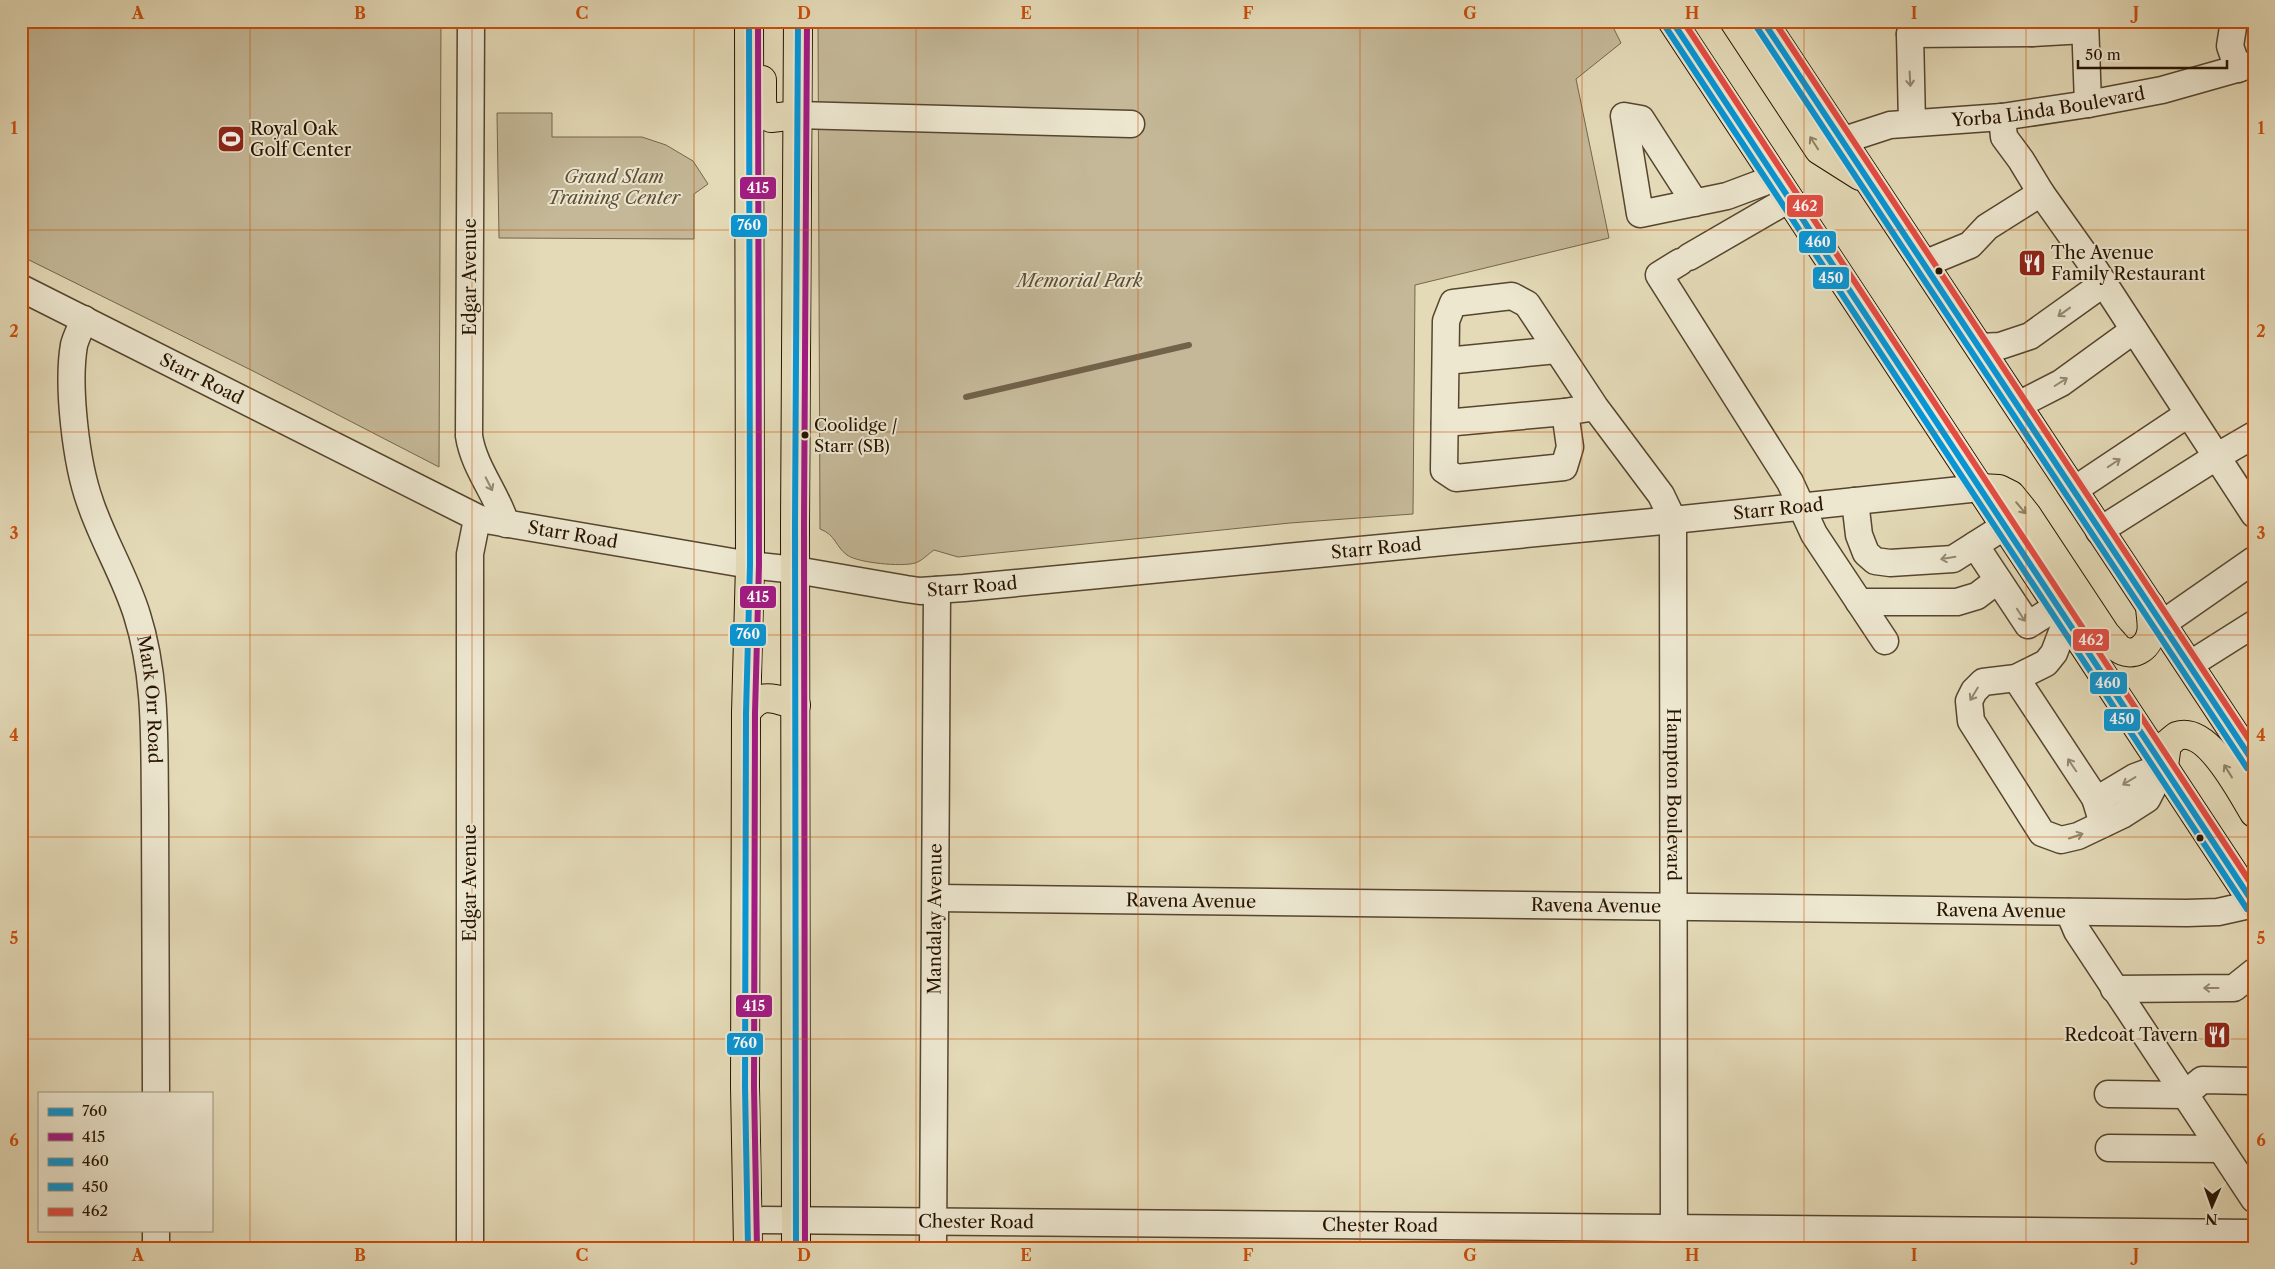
<svg xmlns="http://www.w3.org/2000/svg" width="2275" height="1269" font-family="'Libre Caslon Text',serif">
	<style>
		.green { fill: #c4b898; stroke: #75664c }
		.lines { fill: none; stroke-linecap: round; stroke-linejoin: round }
		.stream { stroke: #716249; stroke-width: 6 }
		.minor-casing { stroke: #56452e; stroke-width: 29 }
		.major-casing { stroke: #261300; stroke-width: 30 }
		.minor { stroke: #ede7d0; stroke-width: 26 }
		.major { stroke: #e4dab7; stroke-width: 28 }
		.bus-1-casing { stroke: #ede7d0; stroke-width: 10 }
		.bus-2-casing { stroke: #ede7d0; stroke-width: 10 }
		.bus-3-casing { stroke: #ede7d0; stroke-width: 10 }
		.bus-4-casing { stroke: #ede7d0; stroke-width: 10 }
		.bus-5-casing { stroke: #ede7d0; stroke-width: 10 }
		.bus-1 { stroke: #0696d7; stroke-width: 6 }
		.bus-2 { stroke: #a31984; stroke-width: 6 }
		.bus-3 { stroke: #0696d7; stroke-width: 6 }
		.bus-4 { stroke: #0696d7; stroke-width: 6 }
		.bus-5 { stroke: #e54c44; stroke-width: 6 }
		.oneway { stroke: #938872 }
		.oneway2 { stroke: #8e8065 }
		.grid { fill: none; stroke: #cb4e0a; stroke-width: 1; stroke-opacity: 0.55 }
		.bus-dot { fill: #261300; stroke: #ede7d0; stroke-width: 2 }
		.labels { text-anchor: middle; stroke-width: 4; stroke-linejoin: round; paint-order: stroke }
		.bus-label { font-size: 17px; fill: #261300; stroke: #ede7d0; text-anchor: start }
		.street-label { font-size: 18px; fill: #261300; stroke: #ede7d0 }
		.poi-label { font-size: 18px; fill: #261300; stroke: #ede7d0; text-anchor: start }
		.park-label { font-size: 18px; font-style: italic; fill: #5d4d35; stroke: #ede7d0 }
		.line-badge { stroke: #ede7d0; stroke-width: 2 }
		.badge-label { font-size: 14px; text-anchor: middle; font-weight: bold; fill: #fff }
		.neatline { fill: none; stroke: #cb4e0a; stroke-width: 2 }
		.grid-label { font-size: 16px; text-anchor: middle; font-weight: bold; fill: #cb4e0a }
	</style>
	<rect width="100%" height="100%" fill="#e4dab7"/>
	<filter id="stains"><feTurbulence type="fractalNoise" baseFrequency=".004" numOctaves="4"/><feColorMatrix values="0 0 0 0 .2 0 0 0 0 .09 0 0 0 0 .02 0 0 0 .5 -.17"/></filter>
	<radialGradient id="worn" r=".72"><stop offset=".6" stop-color="#630" stop-opacity="0"/><stop offset="1" stop-color="#630" stop-opacity=".3"/></radialGradient>
	<!-- green -->
	<g class="green">
		<path d="M21,21H441L439,467L253,371L21,256Z"/>
		<path d="M818,21H1610L1621,43L1576,79L1609,238L1415,285L1413,514L1290,523L958,557L934,550C928,554 922,561 915,563C902,567 858,563 847,555C835,546 836,535 820,529Z"/>
		<path d="M497,113H552V137H642L666,145L693,161L708,184L694,194V239L499,238Z"/>
		<path d="M1687,1237L2018,1245V1248H1687Z"/>
	</g>
	<g class="lines">
		<!-- stream -->
		<path class="stream" d="M966,397L1189,345"/>
		<!-- minor casing -->
		<g class="minor-casing">
			<g id="minor">
				<path d="M471,21L469,436C474,468 497,494 506,524"/>
				<path d="M1928,21L1910,34L2032,33"/>
				<path d="M2032,21V33L2085,30"/>
				<path d="M2085,21L2088,104"/>
				<path d="M2234,21L2230,46L2238,69"/>
				<path d="M1910,34L1912,123"/>
				<path d="M797,115L1131,124"/>
				<path d="M2002,117L2004,137L2021,160L2041,193L2090,262L2254,514"/>
				<path id="s1" d="M1841,141L1890,125L2002,117L2088,104L2162,90L2254,64"/>
				<path d="M1695,203L1641,119L1624,116L1640,214L1727,196L1775,178"/>
				<path d="M1689,257L1789,199"/>
				<path d="M1680,262L1659,275L1790,482L1814,534L1885,641"/>
				<path d="M1924,264L1970,245L1987,227L2041,193"/>
				<path id="s2" d="M21,288L480,519L750,565L796,570L906,589L920,591L964,588L1673,520L1980,488"/>
				<path id="s3" d="M84,319C81,328 76,337 74,345C67,386 76,463 90,502C103,541 125,576 137,615C157,678 154,743 155,808C156,903 156,998 156,1093"/>
				<path d="M1979,347L2000,346L2030,336L2104,283"/>
				<path d="M1446,361L1557,350"/>
				<path d="M2018,405L2061,383L2134,330"/>
				<path id="s4" d="M1595,407L1565,412L1570,447L1564,467L1456,478L1444,470L1446,321L1453,303L1512,296L1527,304L1595,407L1661,495L1673,520L1674,1248"/>
				<path d="M1445,423L1565,412"/>
				<path d="M2074,490L2188,414"/>
				<path d="M1855,501L1859,535L1866,553L1875,561L1890,563L1953,559L2005,526"/>
				<path d="M2099,531L2216,457L2254,435"/>
				<path d="M1975,545L2028,625L2058,606"/>
				<path d="M1859,602H1957L1977,596L1998,580"/>
				<path d="M2067,619L2054,653L2046,663L2016,678L1983,682L1974,691L1969,701L1971,721L2042,833L2061,840L2078,836L2122,815L2147,799L2164,766"/>
				<path d="M2162,624L2254,560"/>
				<path d="M2189,665L2254,624"/>
				<path d="M2016,678L2095,798L2103,824"/>
				<path d="M2095,798L2105,795L2135,777L2164,766"/>
				<path id="s5" d="M936,898L2187,913L2218,912L2254,904"/>
				<path d="M2069,912L2077,931L2254,1199"/>
				<path d="M2114,989L2234,988L2254,972"/>
				<path d="M2108,1094L2184,1095L2202,1080L2254,1081"/>
				<path d="M2109,1148L2220,1149"/>
				<path id="s6" d="M748,1220L2254,1233"/>
				<path d="M156,1230V1248"/>
				<path d="M470,1248V554L475,529L480,519"/>
				<path id="s7" d="M933,1248L937,590"/>
			</g>
		</g>
		<!-- major casing -->
		<g class="major-casing">
			<g id="major">
				<path d="M1672,21L2254,904"/>
				<path d="M1734,21L1819,150L1860,176"/>
				<path d="M1763,21L2254,763"/>
				<path d="M762,80V101L764,114L771,118L797,115"/>
				<path d="M1980,488L1999,489L2011,495L2027,515L2105,633C2109,638 2114,643 2118,648C2132,659 2148,648 2151,633C2153,625 2150,614 2150,605"/>
				<path d="M746,713C761,690 774,699 796,705"/>
				<path d="M2164,766L2167,744C2170,742 2174,738 2177,736C2208,725 2241,792 2254,813"/>
				<path d="M748,1248L745,1087L746,713L750,565L749,21"/>
				<path d="M796,1248L795,524L798,21"/>
			</g>
		</g>
		<!-- minor -->
		<use href="#minor" class="minor"/>
		<!-- major -->
		<use href="#major" class="major"/>
		<!-- bus-1 casing -->
		<g class="bus-1-casing">
			<g id="bus-1">
				<path d="M748,1248L745,1087L746,713L750,565L749,21"/>
				<path d="M796,1248L795,524L798,21"/>
			</g>
		</g>
		<!-- bus-2 casing -->
		<g class="bus-2-casing">
			<g id="bus-2">
				<path d="M757,1248L754,1087L755,713L759,565L758,21"/>
				<path d="M805,1248L804,524L807,21"/>
			</g>
		</g>
		<!-- bus-3 casing -->
		<g class="bus-3-casing">
			<g id="bus-3">
				<path d="M1672,21L2254,904"/>
				<path d="M1763,21L2254,763"/>
			</g>
		</g>
		<!-- bus-4 casing -->
		<g class="bus-4-casing">
			<g id="bus-4">
				<path d="M1665,26L2247,909"/>
				<path d="M1756,26L2247,768"/>
			</g>
		</g>
		<!-- bus-5 casing -->
		<g class="bus-5-casing">
			<g id="bus-5">
				<path d="M1683,21L2254,888"/>
				<path d="M1774,21L2254,747"/>
			</g>
		</g>
		<!-- bus-1 -->
		<use href="#bus-1" class="bus-1"/>
		<!-- bus-2 -->
		<use href="#bus-2" class="bus-2"/>
		<!-- bus-3 -->
		<use href="#bus-3" class="bus-3"/>
		<!-- bus-4 -->
		<use href="#bus-4" class="bus-4"/>
		<!-- bus-5 -->
		<use href="#bus-5" class="bus-5"/>
	</g>
	<!-- one-way arrows -->
	<defs><path id="oneway-shaft" d="M-6 0H5M1.5-3L5.5 0L1.5 3" fill="none" stroke-width="1.6" stroke-linecap="round" stroke-linejoin="round" transform="scale(1.25)"/></defs>
	<g class="oneway">
		<use href="#oneway-shaft" transform="translate(1910 79) rotate(87)"/>
		<use href="#oneway-shaft" transform="translate(2064 312) rotate(144)"/>
		<use href="#oneway-shaft" transform="translate(2061 382) rotate(-32)"/>
		<use href="#oneway-shaft" transform="translate(2114 463) rotate(-34)"/>
		<use href="#oneway-shaft" transform="translate(489 484) rotate(63)"/>
		<use href="#oneway-shaft" transform="translate(1948 558) rotate(170)"/>
		<use href="#oneway-shaft" transform="translate(2021 615) rotate(57)"/>
		<use href="#oneway-shaft" transform="translate(1974 694) rotate(121)"/>
		<use href="#oneway-shaft" transform="translate(2072 765) rotate(-124)"/>
		<use href="#oneway-shaft" transform="translate(2129 781) rotate(149)"/>
		<use href="#oneway-shaft" transform="translate(2076 836) rotate(-19)"/>
		<use href="#oneway-shaft" transform="translate(2211 988) rotate(180)"/>
	</g>
	<g class="oneway2">
		<use href="#oneway-shaft" transform="translate(1814 143) rotate(-123)"/>
		<use href="#oneway-shaft" transform="translate(2021 508) rotate(50)"/>
		<use href="#oneway-shaft" transform="translate(2228 771) rotate(-122)"/>
	</g>
	<!-- grid -->
	<path class="grid" d="M250,21V1248M472,21V1248M694,21V1248M916,21V1248M1138,21V1248M1360,21V1248M1582,21V1248M1804,21V1248M2026,21V1248M21,230H2254M21,432H2254M21,635H2254M21,837H2254M21,1039H2254"/>
	<!-- icons -->
	<defs>
		<g id="stadium-square" transform="scale(1.4375)"><rect x="-9" y="-9" width="18" height="18" rx="4" fill="#8f2418" stroke="#ede7d0"/><path d="M0-5a6.5 5 0 1 0 0 10a6.5 5 0 1 0 0-10ZM-3.5-1.8h7v3.6h-7Z" fill="#fff"/></g>
		<g id="restaurant-square" transform="scale(1.4375)"><rect x="-9" y="-9" width="18" height="18" rx="4" fill="#8f2418" stroke="#ede7d0"/><path d="M-5-6h1v4h1v-4h1v4h1v-4h1v5L-1.5 .5V6h-2V.5L-5-1ZM5-6V6H3V1.5H1.5Q1.5-4 5-6Z" fill="#fff"/></g>
	</defs>
	<g fill-rule="evenodd">
		<use href="#stadium-square" x="231" y="139"/>
		<use href="#restaurant-square" x="2032" y="263"/>
		<use href="#restaurant-square" x="2217" y="1035"/>
	</g>
	<!-- markers -->
	<g class="bus-dot">
		<circle cx="1939" cy="271" r="4.5"/>
		<circle cx="805" cy="435" r="4.5"/>
		<circle cx="2200" cy="838" r="4.5"/>
	</g>
	<g class="labels">
		<!-- bus labels -->
		<g class="bus-label">
			<text x="814" y="431">Coolidge /<tspan x="814" dy="21">Starr (SB)</tspan></text>
		</g>
		<!-- street labels -->
		<g class="street-label">
			<text dy="6" stroke="none"><textPath href="#s1" startOffset="211">Yorba Linda Boulevard</textPath></text>
			<text transform="translate(470 277) rotate(-90)" y="6">Edgar Avenue</text>
			<text dy="6" stroke="none"><textPath href="#s2" startOffset="202">Starr Road</textPath></text>
			<text dy="6" stroke="none"><textPath href="#s2" startOffset="1822">Starr Road</textPath></text>
			<text dy="6" stroke="none"><textPath href="#s2" startOffset="608">Starr Road</textPath></text>
			<text dy="6" stroke="none"><textPath href="#s2" startOffset="1418">Starr Road</textPath></text>
			<text dy="6" stroke="none"><textPath href="#s2" startOffset="1012">Starr Road</textPath></text>
			<text dy="6" stroke="none"><textPath href="#s3" startOffset="395">Mark Orr Road</textPath></text>
			<text dy="6" stroke="none"><textPath href="#s4" startOffset="990">Hampton Boulevard</textPath></text>
			<text transform="translate(470 883) rotate(-90)" y="6">Edgar Avenue</text>
			<text dy="6" stroke="none"><textPath href="#s5" startOffset="255">Ravena Avenue</textPath></text>
			<text dy="6" stroke="none"><textPath href="#s5" startOffset="660">Ravena Avenue</textPath></text>
			<text dy="6" stroke="none"><textPath href="#s5" startOffset="1065">Ravena Avenue</textPath></text>
			<text dy="6" stroke="none"><textPath href="#s7" startOffset="329">Mandalay Avenue</textPath></text>
			<text dy="6" stroke="none"><textPath href="#s6" startOffset="228">Chester Road</textPath></text>
			<text dy="6" stroke="none"><textPath href="#s6" startOffset="632">Chester Road</textPath></text>
		</g>
		<!-- poi labels -->
		<g class="poi-label">
			<text x="250" y="135">Royal Oak<tspan x="250" dy="21">Golf Center</tspan></text>
			<text x="2051" y="259">The Avenue<tspan x="2051" dy="21">Family Restaurant</tspan></text>
			<text x="2198" y="1041" text-anchor="end">Redcoat Tavern</text>
		</g>
		<!-- park labels -->
		<g class="park-label">
			<text x="614" y="183">Grand Slam<tspan x="614" dy="21">Training Center</tspan></text>
			<text x="1080" y="287">Memorial Park</text>
		</g>
	</g>
	<g class="line-badge">
		<rect x="739" y="176" width="38" height="24" rx="5" fill="#a31984"/>
		<rect x="1786" y="194" width="38" height="24" rx="5" fill="#e54c44"/>
		<rect x="730" y="214" width="38" height="24" rx="5" fill="#0696d7"/>
		<rect x="1798" y="230" width="39" height="24" rx="5" fill="#0696d7"/>
		<rect x="1812" y="266" width="38" height="24" rx="5" fill="#0696d7"/>
		<rect x="739" y="585" width="38" height="24" rx="5" fill="#a31984"/>
		<rect x="729" y="623" width="38" height="24" rx="5" fill="#0696d7"/>
		<rect x="2072" y="628" width="38" height="24" rx="5" fill="#e54c44"/>
		<rect x="2089" y="671" width="39" height="24" rx="5" fill="#0696d7"/>
		<rect x="2103" y="708" width="38" height="24" rx="5" fill="#0696d7"/>
		<rect x="735" y="994" width="38" height="24" rx="5" fill="#a31984"/>
		<rect x="726" y="1032" width="38" height="24" rx="5" fill="#0696d7"/>
	</g>
	<g class="badge-label">
		<text x="758" y="193">415</text>
		<text x="1805" y="211">462</text>
		<text x="749" y="230">760</text>
		<text x="1818" y="247">460</text>
		<text x="1831" y="283">450</text>
		<text x="758" y="602">415</text>
		<text x="748" y="639">760</text>
		<text x="2091" y="645">462</text>
		<text x="2108" y="688">460</text>
		<text x="2122" y="724">450</text>
		<text x="754" y="1011">415</text>
		<text x="745" y="1048">760</text>
	</g>
	<!-- margin -->
	<rect width="2275" height="1269" fill="none" stroke="#e4dab7" stroke-width="55"/>
	<!-- legend -->
	<rect x="38" y="1092" width="175" height="140" fill="#ede7d0" stroke="#9d927d"/>
	<rect x="48" y="1108" width="25" height="8" fill="#0696d7" stroke="#9d927d"/>
	<text x="82" y="1116" font-size="15" fill="#261300">760</text>
	<rect x="48" y="1133" width="25" height="8" fill="#a31984" stroke="#9d927d"/>
	<text x="82" y="1142" font-size="15" fill="#261300">415</text>
	<rect x="48" y="1158" width="25" height="8" fill="#0696d7" stroke="#9d927d"/>
	<text x="82" y="1166" font-size="15" fill="#261300">460</text>
	<rect x="48" y="1183" width="25" height="8" fill="#0696d7" stroke="#9d927d"/>
	<text x="82" y="1192" font-size="15" fill="#261300">450</text>
	<rect x="48" y="1208" width="25" height="8" fill="#e54c44" stroke="#9d927d"/>
	<text x="82" y="1216" font-size="15" fill="#261300">462</text>
	<!-- north arrow -->
	<g transform="translate(2212 1206) rotate(182)" stroke="#ede7d0" stroke-width="4" paint-order="stroke">
	<path d="M0-4L9 19L0 12L-9 19Z" fill="#261300"/>
	<text y="-8" font-size="14" font-weight="bold" text-anchor="middle" fill="#261300">N</text>
	</g>
	<!-- scale -->
	<path d="M2078 60v8h149v-8" fill="none" stroke="#261300" stroke-width="2.5"/>
	<text x="2085" y="60" font-size="15" fill="#261300" stroke="#ede7d0" stroke-width="4" paint-order="stroke">50 m</text>
	<rect x="28" y="28" width="2220" height="1214" class="neatline"/>
	<g class="grid-label">
		<text x="138" y="19">A</text>
		<text x="360" y="19">B</text>
		<text x="582" y="19">C</text>
		<text x="804" y="19">D</text>
		<text x="1026" y="19">E</text>
		<text x="1248" y="19">F</text>
		<text x="1470" y="19">G</text>
		<text x="1692" y="19">H</text>
		<text x="1914" y="19">I</text>
		<text x="2136" y="19">J</text>
		<text x="14" y="134">1</text>
		<text x="2261" y="134">1</text>
		<text x="14" y="337">2</text>
		<text x="2261" y="337">2</text>
		<text x="14" y="539">3</text>
		<text x="2261" y="539">3</text>
		<text x="14" y="741">4</text>
		<text x="2261" y="741">4</text>
		<text x="14" y="944">5</text>
		<text x="2261" y="944">5</text>
		<text x="14" y="1146">6</text>
		<text x="2261" y="1146">6</text>
		<text x="138" y="1261">A</text>
		<text x="360" y="1261">B</text>
		<text x="582" y="1261">C</text>
		<text x="804" y="1261">D</text>
		<text x="1026" y="1261">E</text>
		<text x="1248" y="1261">F</text>
		<text x="1470" y="1261">G</text>
		<text x="1692" y="1261">H</text>
		<text x="1914" y="1261">I</text>
		<text x="2136" y="1261">J</text>
	</g>
	<rect width="100%" height="100%" filter="url(#stains)"/>
	<rect width="100%" height="100%" fill="url(#worn)"/>
</svg>
